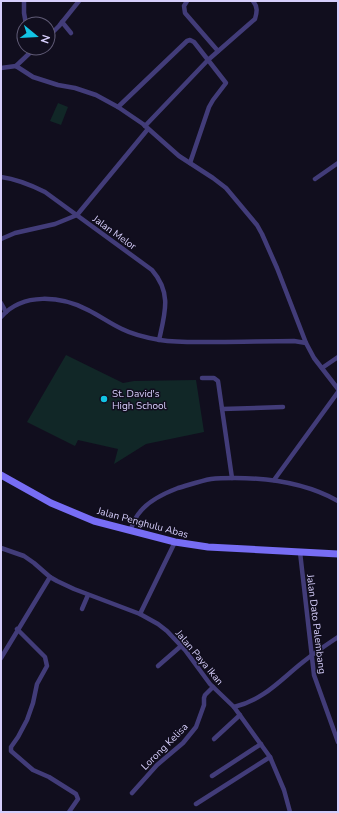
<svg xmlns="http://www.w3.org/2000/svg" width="339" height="813" font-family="'Nunito Sans',sans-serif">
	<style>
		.pitch { fill: #112727 }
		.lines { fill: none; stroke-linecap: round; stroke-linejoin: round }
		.street { stroke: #423c79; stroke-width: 4.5 }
		.secondary { stroke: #776df4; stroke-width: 7 }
		.poi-dot { fill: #12c4e4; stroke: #110e1e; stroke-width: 1.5 }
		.labels { text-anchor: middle; stroke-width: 3; stroke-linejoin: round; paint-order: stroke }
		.street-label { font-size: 10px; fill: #d6cefb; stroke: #110e1e }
		.poi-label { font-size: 10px; fill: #d6cefb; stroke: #110e1e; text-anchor: start }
	</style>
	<rect width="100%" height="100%" fill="#110e1e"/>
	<!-- pitch -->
	<g class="pitch">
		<path d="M58,103L68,107L61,125L50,121Z"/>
		<path d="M66,355L123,383L134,381L196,380L204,432L146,444L114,464L118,449L78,440L75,446L27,422Z"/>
	</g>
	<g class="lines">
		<!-- street -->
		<g class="street">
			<path d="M24,1V13L26,24"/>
			<path d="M187,1L184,6L185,13L218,51"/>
			<path d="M62,22L71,33"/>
			<path d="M48,37L59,26L79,1"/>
			<path d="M16,66L35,48"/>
			<path d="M1,68L16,66L33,77L58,85L75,88L96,95L118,107L143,124L179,156L213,178L226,188L257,225L262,234L277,268L306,343L314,358L338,389"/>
			<path d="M118,107L187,41L190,40L194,42L226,83L213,100L209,107L190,163"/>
			<path d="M145,126L208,60L255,19C257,12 258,7 253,1"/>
			<path d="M1,177C16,179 31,185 45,192L152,270C172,293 165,313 159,340"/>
			<path d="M315,179L338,163"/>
			<path d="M1,239L15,233L55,224L77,215L148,129"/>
			<path d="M1,303L6,312"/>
			<path d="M1,317C23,292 61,296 88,310C100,316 111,324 122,329C134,335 148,338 160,340C179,343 199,342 218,342C243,342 268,341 294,341L306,343"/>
			<path d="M322,368L338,357"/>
			<path d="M202,378H214L218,381L232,478"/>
			<path d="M222,409L283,407"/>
			<path d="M274,480L338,392"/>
			<path d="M130,531C133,524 135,517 140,512C149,500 165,493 178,488C189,485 200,481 211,479C219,478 227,478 235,478C271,478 306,483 338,501"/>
			<path d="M1,548L24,556L34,563L50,577L57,581L74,589L140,614L158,624L167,631L185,650L210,684L234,707L270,757L284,790L290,812"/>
			<path d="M300,552L314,675L338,742"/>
			<path d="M82,609L88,595"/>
			<path d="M140,614L175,542"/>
			<path d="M17,629L45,657L47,666L37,684L33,703L27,720L18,737L11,747V751L33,770L49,777L76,794L78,799L69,812"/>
			<path d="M1,658L50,577"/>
			<path d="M158,666L181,646"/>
			<path d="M234,707C265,699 279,681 303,662C314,653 326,645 338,637"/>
			<path d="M214,739L240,715"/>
			<path d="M212,776L261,744"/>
			<path d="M132,793L157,765L183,743L196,727L204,705V698L205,695L213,687"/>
			<path d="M196,804L270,757"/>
		</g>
		<!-- secondary -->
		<path class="secondary" d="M1,475L51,503L94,521L175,542L208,547L338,554"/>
	</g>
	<!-- markers -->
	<circle class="poi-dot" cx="104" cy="399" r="4"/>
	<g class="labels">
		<!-- street labels -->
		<g class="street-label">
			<text transform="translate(115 232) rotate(36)" y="4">Jalan Melor</text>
			<text transform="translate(143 522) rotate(15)" y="4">Jalan Penghulu Abas</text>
			<text transform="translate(317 624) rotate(83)" y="4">Jalan Dato Palembang</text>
			<text transform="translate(200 657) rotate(50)" y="4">Jalan Paya Ikan</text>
			<text transform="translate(164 746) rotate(-45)" y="4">Lorong Kelisa</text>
		</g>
		<!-- poi labels -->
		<g class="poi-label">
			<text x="112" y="397">St. David's<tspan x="112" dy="12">High School</tspan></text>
		</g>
	</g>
	<!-- border -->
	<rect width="339" height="813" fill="none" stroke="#d6cefb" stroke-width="4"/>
	<!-- north arrow -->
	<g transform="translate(36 36) rotate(108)"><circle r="19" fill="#110e1e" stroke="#605b76"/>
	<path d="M0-3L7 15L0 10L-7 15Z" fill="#12c4e4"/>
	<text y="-6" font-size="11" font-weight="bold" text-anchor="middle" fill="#d6cefb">N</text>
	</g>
</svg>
